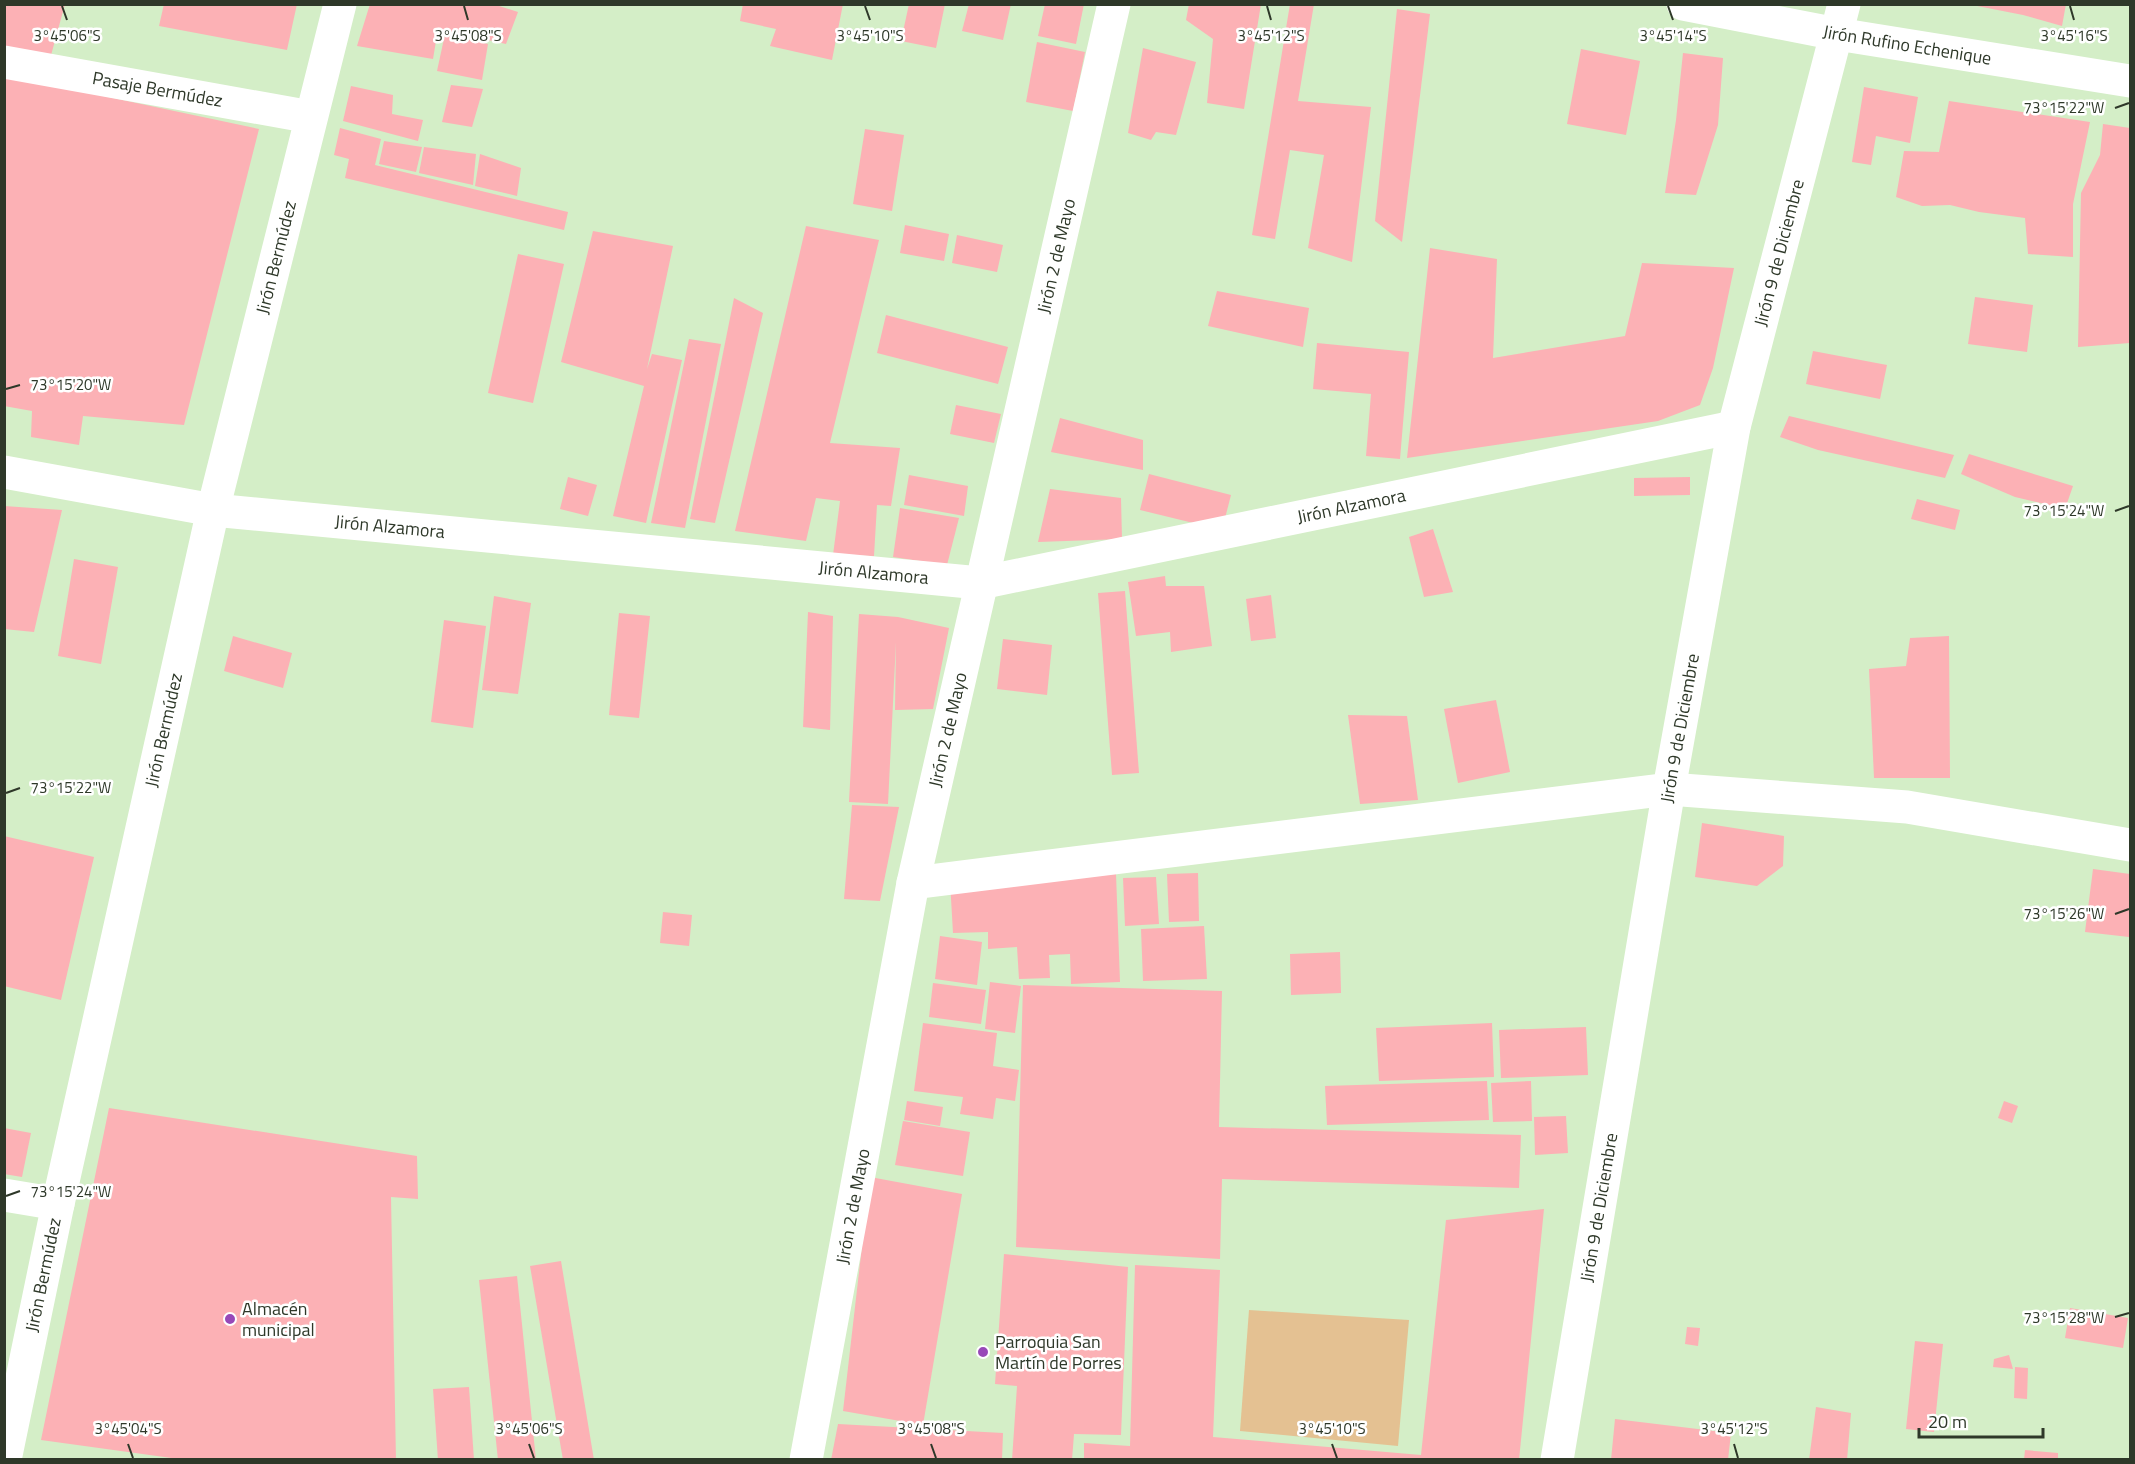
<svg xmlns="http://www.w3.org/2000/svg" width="2135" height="1464" font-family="'Titillium Web',sans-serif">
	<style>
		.green { fill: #e4c192 }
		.building { fill: #fcb1b5 }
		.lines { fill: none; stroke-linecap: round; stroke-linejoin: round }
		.minor { stroke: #fff; stroke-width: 33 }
		.ticks { fill: none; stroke: #2e3829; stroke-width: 2 }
		.poi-dot { fill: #9848b8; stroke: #fff; stroke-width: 2 }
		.labels { text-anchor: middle; stroke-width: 5; stroke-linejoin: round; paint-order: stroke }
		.street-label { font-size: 18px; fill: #2e3829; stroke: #fff }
		.poi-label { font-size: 18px; fill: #2e3829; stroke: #fff; text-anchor: start }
		.ticks-label { font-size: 15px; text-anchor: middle; fill: #2e3829; stroke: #fff; stroke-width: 5; stroke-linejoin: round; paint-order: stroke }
	</style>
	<rect width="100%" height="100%" fill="#d4eec7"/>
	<!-- green -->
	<path class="green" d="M1249,1310L1409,1320L1398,1446L1240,1431Z"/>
	<!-- building -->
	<g class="building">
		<path d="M4,4H65L50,59L4,48Z"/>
		<path d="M164,4H297L287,50L159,26Z"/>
		<path d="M370,4H493L518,12L506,44L438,29L433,59L357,46Z"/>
		<path d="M743,4H843L832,60L770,46L776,29L740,21Z"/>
		<path d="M909,4H945L936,48L901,41Z"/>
		<path d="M969,4H1011L1003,40L962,31Z"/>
		<path d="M1045,4H1084L1076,44L1038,36Z"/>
		<path d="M1189,4H1261L1244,109L1207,103L1213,39L1186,20Z"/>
		<path d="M1290,4H1314L1298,101L1371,107L1352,262L1308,248L1324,155L1290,150L1275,239L1252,235Z"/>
		<path d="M1967,4H2066L2062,26L2023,15Z"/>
		<path d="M1397,9L1430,14L1402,242L1375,221Z"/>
		<path d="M445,34L488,44L482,80L437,71Z"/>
		<path d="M1037,42L1085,52L1073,111L1026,102Z"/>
		<path d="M1143,48L1196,62L1176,135L1156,132L1151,140L1128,133Z"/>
		<path d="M1581,49L1640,61L1626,135L1567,124Z"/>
		<path d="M1683,53L1723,58L1718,125L1696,195L1665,193L1676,120Z"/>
		<path d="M4,75L259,129L184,425L83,416L79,445L31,437L32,411L4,406Z"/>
		<path d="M451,85L483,89L472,127L442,122Z"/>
		<path d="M351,86L393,95L392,114L423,120L418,141L343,121Z"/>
		<path d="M1864,87L1918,97L1910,143L1876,136L1871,165L1852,162Z"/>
		<path d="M1949,101L2090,122L2073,204V257L2028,254L2025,218L1979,212L1950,205L1922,206L1896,197L1904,151L1939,152Z"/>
		<path d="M2103,124L2130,128V343L2078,347L2081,193L2100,155Z"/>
		<path d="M340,128L381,139L375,165L568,212L564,230L345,178L349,159L334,155Z"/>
		<path d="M865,129L904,135L892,211L853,204Z"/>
		<path d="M384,141L422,147L416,172L379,164Z"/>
		<path d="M424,147L476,154L473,185L419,173Z"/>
		<path d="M480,154L521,168L517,196L475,186Z"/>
		<path d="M905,225L949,234L944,261L900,253Z"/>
		<path d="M806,226L879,240L830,443L900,448L891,506L877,505L874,556L833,555L840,501L816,498L806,541L735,531Z"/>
		<path d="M593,231L673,246L647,369L652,354L682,360L646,523L613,516L644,386L561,362Z"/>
		<path d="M957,235L1003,245L997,272L952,263Z"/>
		<path d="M1430,248L1497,259L1493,358L1625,336L1642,263L1734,268L1713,368L1700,405L1658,421L1407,458Z"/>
		<path d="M518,254L564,264L533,403L488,393Z"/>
		<path d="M1217,291L1309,308L1303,347L1208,326Z"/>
		<path d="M1975,297L2033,305L2027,352L1968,344Z"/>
		<path d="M734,298L763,313L715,523L690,519Z"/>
		<path d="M886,315L1008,347L998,384L877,353Z"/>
		<path d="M689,339L721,344L685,528L651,523Z"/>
		<path d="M1317,343L1409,352L1400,459L1366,456L1371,394L1313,389Z"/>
		<path d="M1813,351L1887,365L1880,399L1806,384Z"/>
		<path d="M956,405L1001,414L994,443L950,434Z"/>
		<path d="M1789,416L1954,455L1945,478L1818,450L1780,437Z"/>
		<path d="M1060,418L1143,440V470L1051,452Z"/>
		<path d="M1969,454L2073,486L2065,509L2015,497L1961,474Z"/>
		<path d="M1149,474L1231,495L1222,530L1140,510Z"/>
		<path d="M909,475L968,486L964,516L904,505Z"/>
		<path d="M568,477L597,485L588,516L560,509Z"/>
		<path d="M1690,477V495L1634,496V478Z"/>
		<path d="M1050,489L1121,498L1122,539L1038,542Z"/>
		<path d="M1917,499L1960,510L1955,530L1911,519Z"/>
		<path d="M4,506L62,510L34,632L4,629Z"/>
		<path d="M900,508L959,518L947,565L893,557Z"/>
		<path d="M1433,529L1453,592L1424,597L1409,537Z"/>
		<path d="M74,559L118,567L101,664L58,656Z"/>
		<path d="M1165,576L1166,586H1204L1212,646L1171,652L1170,632L1136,636L1128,582Z"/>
		<path d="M1125,591L1139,773L1112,775L1098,593Z"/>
		<path d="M1271,595L1276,638L1251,641L1246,599Z"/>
		<path d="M494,596L531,603L518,694L482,690Z"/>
		<path d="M808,612L833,616L830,730L803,727Z"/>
		<path d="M619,613L650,616L639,718L609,715Z"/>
		<path d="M859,614L898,617L949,628L933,709L895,710L896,642L888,804L849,802Z"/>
		<path d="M444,620L486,626L473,728L431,722Z"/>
		<path d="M233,636L292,653L283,688L224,671Z"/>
		<path d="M1949,636L1950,778H1874L1869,669L1906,666L1910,638Z"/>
		<path d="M1003,639L1052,645L1047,695L997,689Z"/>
		<path d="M1496,700L1510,772L1458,783L1444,709Z"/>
		<path d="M1348,715L1407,716L1418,800L1360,804Z"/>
		<path d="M852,805L899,807L880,901L844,899Z"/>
		<path d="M1702,823L1784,836L1783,866L1757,886L1695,877Z"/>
		<path d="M4,836L94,857L61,1000L4,986Z"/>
		<path d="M2093,869L2130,874L2129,937L2085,932Z"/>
		<path d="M1198,873L1199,921L1169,922L1167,874Z"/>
		<path d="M1116,874L1120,982L1071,984L1070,954L1049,955L1050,978L1019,979L1017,947L988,949V932L953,933L950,881Z"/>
		<path d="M1156,877L1159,924L1125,926L1123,878Z"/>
		<path d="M663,912L692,915L689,946L660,943Z"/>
		<path d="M1204,926L1207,979L1143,981L1141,929Z"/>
		<path d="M940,936L982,942L977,985L935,979Z"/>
		<path d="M1340,952L1341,993L1291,995L1290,954Z"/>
		<path d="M990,982L1021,986L1015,1033L985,1029Z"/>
		<path d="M933,983L986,990L981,1024L929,1017Z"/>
		<path d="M1023,985L1222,991L1219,1127L1521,1135L1519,1188L1222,1179L1220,1259L1016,1247Z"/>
		<path d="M923,1023L997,1033L993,1066L1019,1070L1015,1101L996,1098L993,1119L960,1114L963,1097L914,1091Z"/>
		<path d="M1492,1023L1494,1077L1379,1081L1376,1028Z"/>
		<path d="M1586,1027L1588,1075L1501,1078L1499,1030Z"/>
		<path d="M1487,1081L1489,1120L1327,1125L1325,1086Z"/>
		<path d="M1531,1081L1532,1121L1493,1122L1491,1083Z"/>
		<path d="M907,1101L943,1107L940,1126L904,1120Z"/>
		<path d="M2004,1101L2018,1106L2012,1123L1998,1118Z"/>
		<path d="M109,1108L417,1156L418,1199L391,1197L396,1460H186L41,1440Z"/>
		<path d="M1566,1116L1568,1153L1535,1155L1534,1117Z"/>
		<path d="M903,1121L970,1132L963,1176L895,1165Z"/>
		<path d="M4,1128L31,1133L22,1177L4,1174Z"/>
		<path d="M870,1177L962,1194L923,1425L843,1411Z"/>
		<path d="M1544,1209L1519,1460H1084V1443L1130,1446L1135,1265L1220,1270L1213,1437L1421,1455L1446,1220Z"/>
		<path d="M1004,1254L1128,1267L1121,1435L1074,1434L1072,1460H1012L1017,1386L995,1384Z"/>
		<path d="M561,1261L594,1460H563L530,1266Z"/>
		<path d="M517,1276L536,1460H498L479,1280Z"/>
		<path d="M2070,1308L2128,1318L2123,1348L2065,1338Z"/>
		<path d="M1687,1327L1700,1328L1698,1346L1685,1344Z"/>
		<path d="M1915,1341L1943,1344L1934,1432L1906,1429Z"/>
		<path d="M2009,1355L2013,1369L1993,1367L1994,1359Z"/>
		<path d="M2015,1367L2028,1368L2027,1399L2014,1398Z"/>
		<path d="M469,1387L474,1460H438L433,1389Z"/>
		<path d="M1816,1407L1851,1413L1847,1460H1809Z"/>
		<path d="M1615,1419L1731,1433L1728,1460H1611Z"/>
		<path d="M838,1424L1003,1433L1002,1460H831Z"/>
		<path d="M2025,1450L2058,1453V1460H2024Z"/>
	</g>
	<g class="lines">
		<!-- minor -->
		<g class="minor">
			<path id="s1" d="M1683,4L1837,34L2130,81"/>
			<path id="s2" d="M4,62L311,117"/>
			<path id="s3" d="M4,472L213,510L980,583L1734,427"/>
			<path d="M913,883L1669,789L1907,807L2130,845"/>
			<path d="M4,1195L58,1204"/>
			<path id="s4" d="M5,1460L58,1204L213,510L340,4"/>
			<path id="s5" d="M806,1460L913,883L1114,4"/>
			<path id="s6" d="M1557,1460L1669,789L1734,427L1844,4"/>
		</g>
	</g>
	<!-- ticks -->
	<path class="ticks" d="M62,6L67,20M464,6L468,20M865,6L870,20M1267,6L1271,20M1668,6L1673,20M2070,6L2074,20M2115,108L2129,103M6,389L20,385M2115,511L2129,506M6,793L20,788M2115,914L2129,909M6,1196L20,1191M2115,1317L2129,1313M128,1444L133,1458M529,1444L534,1458M931,1444L936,1458M1332,1444L1337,1458M1734,1444L1738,1458"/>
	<!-- markers -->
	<g class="poi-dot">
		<circle cx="230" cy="1319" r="6"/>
		<circle cx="983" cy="1352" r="6"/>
	</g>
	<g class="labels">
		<!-- street labels -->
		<g class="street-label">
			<text dy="6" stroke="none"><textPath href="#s1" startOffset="228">Jirón Rufino Echenique</textPath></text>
			<text dy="6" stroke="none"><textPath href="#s2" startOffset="156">Pasaje Bermúdez</textPath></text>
			<text dy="6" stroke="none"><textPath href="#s6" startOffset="1228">Jirón 9 de Diciembre</textPath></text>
			<text dy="6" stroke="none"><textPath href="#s5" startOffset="1230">Jirón 2 de Mayo</textPath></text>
			<text dy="6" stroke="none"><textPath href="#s4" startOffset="1233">Jirón Bermúdez</textPath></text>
			<text dy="6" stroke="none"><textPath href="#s3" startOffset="1362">Jirón Alzamora</textPath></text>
			<text dy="6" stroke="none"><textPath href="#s3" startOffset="390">Jirón Alzamora</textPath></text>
			<text dy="6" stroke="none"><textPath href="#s3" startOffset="876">Jirón Alzamora</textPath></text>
			<text dy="6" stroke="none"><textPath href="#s6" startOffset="742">Jirón 9 de Diciembre</textPath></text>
			<text dy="6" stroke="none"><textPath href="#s5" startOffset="744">Jirón 2 de Mayo</textPath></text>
			<text dy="6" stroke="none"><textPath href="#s4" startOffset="747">Jirón Bermúdez</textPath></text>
			<text dy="6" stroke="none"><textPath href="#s5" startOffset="258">Jirón 2 de Mayo</textPath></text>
			<text dy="6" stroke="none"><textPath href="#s6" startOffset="256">Jirón 9 de Diciembre</textPath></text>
			<text dy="6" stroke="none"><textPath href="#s4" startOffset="189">Jirón Bermúdez</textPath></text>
		</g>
		<!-- poi labels -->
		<g class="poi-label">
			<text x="242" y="1315">Almacén<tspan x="242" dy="21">municipal</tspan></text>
			<text x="995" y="1348">Parroquia San<tspan x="995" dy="21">Martín de Porres</tspan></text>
		</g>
	</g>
	<g class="ticks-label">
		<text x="67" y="41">3°45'06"S</text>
		<text x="468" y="41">3°45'08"S</text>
		<text x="870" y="41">3°45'10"S</text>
		<text x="1271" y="41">3°45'12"S</text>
		<text x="1673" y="41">3°45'14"S</text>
		<text x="2074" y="41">3°45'16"S</text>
		<text x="2064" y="113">73°15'22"W</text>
		<text x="71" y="390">73°15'20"W</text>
		<text x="2064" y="516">73°15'24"W</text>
		<text x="71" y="793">73°15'22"W</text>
		<text x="2064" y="919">73°15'26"W</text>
		<text x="71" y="1197">73°15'24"W</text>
		<text x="2064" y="1323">73°15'28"W</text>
		<text x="128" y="1434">3°45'04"S</text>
		<text x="529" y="1434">3°45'06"S</text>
		<text x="931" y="1434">3°45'08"S</text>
		<text x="1332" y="1434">3°45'10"S</text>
		<text x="1734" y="1434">3°45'12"S</text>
	</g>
	<!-- border -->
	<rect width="2135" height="1464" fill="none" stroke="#2e3829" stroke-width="12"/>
	<!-- scale -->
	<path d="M1919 1428v9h124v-9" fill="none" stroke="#2e3829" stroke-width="3"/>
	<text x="1928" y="1428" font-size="18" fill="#2e3829" stroke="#ffffff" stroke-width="4.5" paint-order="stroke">20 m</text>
</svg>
